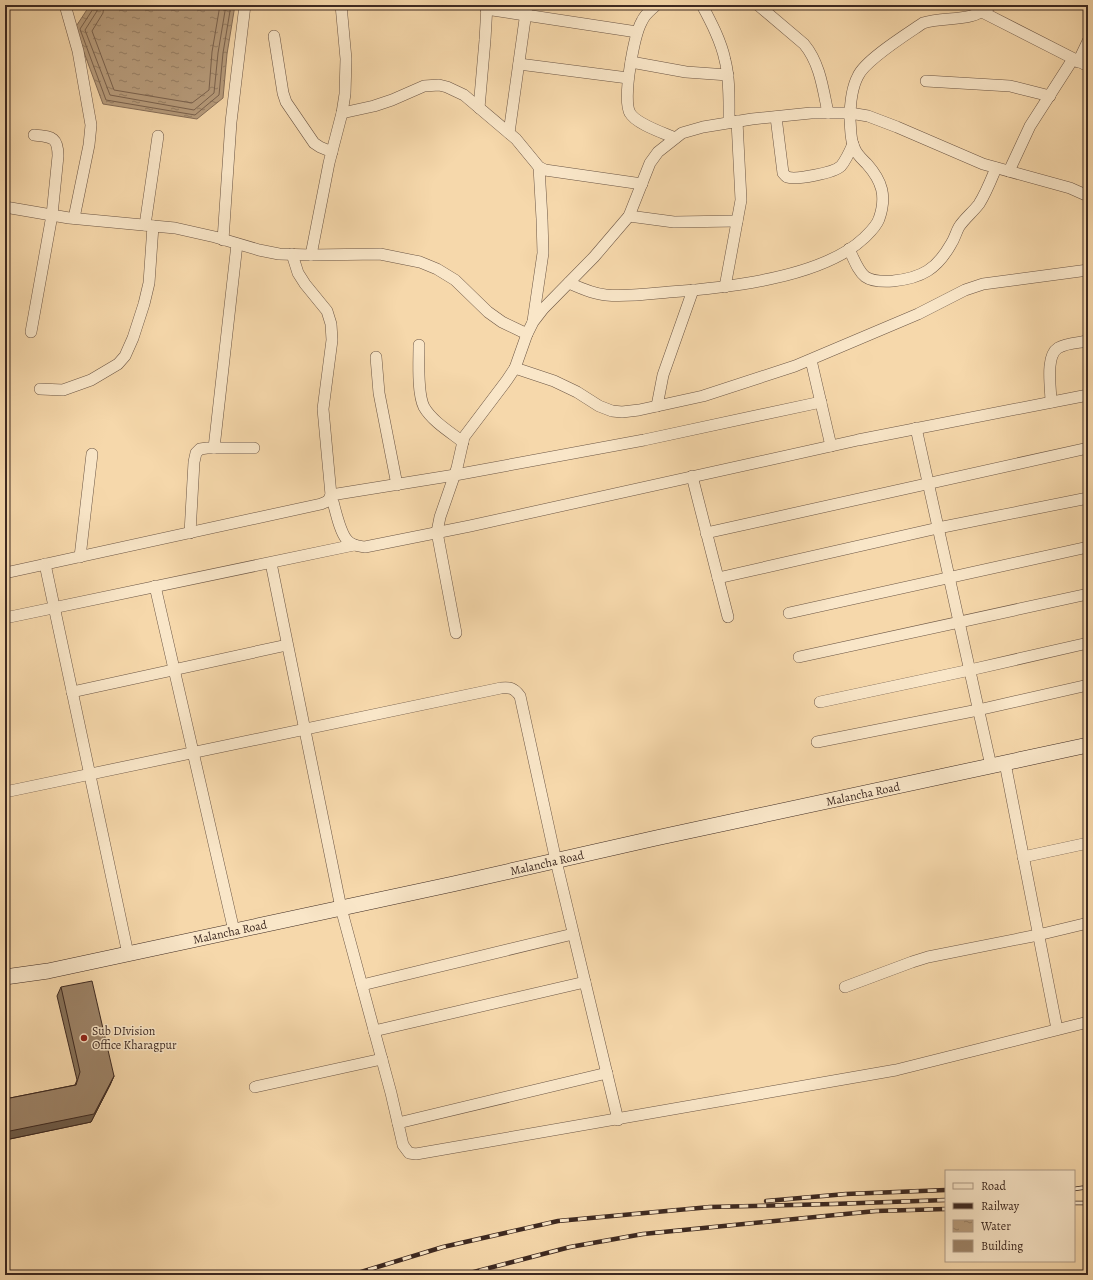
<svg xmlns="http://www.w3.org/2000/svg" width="1093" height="1280" font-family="Alegreya,serif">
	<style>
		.water { fill: url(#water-ripples); stroke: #866e58 }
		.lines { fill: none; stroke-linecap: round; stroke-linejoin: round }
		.shore { stroke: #7a624e; stroke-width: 1 }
		.street-casing { stroke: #6b5544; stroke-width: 12 }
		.secondary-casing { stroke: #3d2921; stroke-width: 16 }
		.street { stroke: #f9e6c8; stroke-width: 11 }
		.secondary { stroke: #f9e6c8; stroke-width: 15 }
		.rail-casing { stroke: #3d2921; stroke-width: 4.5 }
		.rail { stroke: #f9e6c8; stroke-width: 3; stroke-dasharray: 9; stroke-linecap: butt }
		.wall { fill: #87725a; stroke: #3d2921 }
		.shaded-wall { fill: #6e5c4a; stroke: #3d2921 }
		.building { fill: #9d8469; stroke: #3d2921 }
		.poi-dot { fill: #8f2418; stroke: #f9e6c8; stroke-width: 1.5 }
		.labels { text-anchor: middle; stroke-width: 3; stroke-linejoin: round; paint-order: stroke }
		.street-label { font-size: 12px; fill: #3d2921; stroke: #f9e6c8 }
		.poi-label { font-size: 12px; fill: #3d2921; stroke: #f9e6c8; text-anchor: start }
	</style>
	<defs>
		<pattern id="water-ripples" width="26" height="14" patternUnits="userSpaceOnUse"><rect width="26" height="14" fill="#b79c7c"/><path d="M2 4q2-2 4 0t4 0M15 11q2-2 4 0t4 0" fill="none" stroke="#967f65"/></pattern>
	</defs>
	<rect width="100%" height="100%" fill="#f6d8ab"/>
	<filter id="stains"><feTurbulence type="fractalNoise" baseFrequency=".005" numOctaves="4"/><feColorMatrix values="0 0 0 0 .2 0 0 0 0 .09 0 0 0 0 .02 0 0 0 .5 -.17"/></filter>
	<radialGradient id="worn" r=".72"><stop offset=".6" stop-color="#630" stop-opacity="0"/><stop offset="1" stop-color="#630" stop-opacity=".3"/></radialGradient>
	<!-- water -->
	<path class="water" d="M90,5H235L227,54L223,98L197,119L103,104L75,28Z"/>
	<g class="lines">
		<!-- shore -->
		<g class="shore">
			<path d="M93,5V9L80,29L106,100L195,115L219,95L223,53L231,5"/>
			<path d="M98,5L97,11L85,30L110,95L194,110L214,93L218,53L226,5"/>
			<path d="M104,5L103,13L92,31L114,90L192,103L209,90L212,52L220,5"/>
		</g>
		<!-- street casing -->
		<g class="street-casing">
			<g id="street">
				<path d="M65,5L78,51L91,125L89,145L74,218"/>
				<path d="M656,5C651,10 645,14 642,21C634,35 622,100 630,113C636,124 664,133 675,138"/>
				<path d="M702,5C711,22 721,41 725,60C730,80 729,102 729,122"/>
				<path d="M758,5L804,44C820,63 823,89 828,113"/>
				<path d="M486,9L637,32"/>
				<path d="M982,12L1088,66"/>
				<path d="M274,36L283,93L286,102L314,143L320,147L332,152"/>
				<path d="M631,62L686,72L728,75"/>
				<path d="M1078,62L1088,41"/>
				<path d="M519,64L628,78"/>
				<path d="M926,81L1010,86L1050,96"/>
				<path d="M479,108L485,40L487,5"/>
				<path d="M342,113L374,106L392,100L424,86L439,85L447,87L464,95L516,139L539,167L545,170L642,184"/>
				<path d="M776,117L783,173C785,175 785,176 787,177C796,180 834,173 841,166C846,160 850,151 853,144"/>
				<path d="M509,133L527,5"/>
				<path d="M1009,171L1030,126L1073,59"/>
				<path d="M5,207L69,218L175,228L215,237L259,250L279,254L311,255L380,254L420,262L437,269L455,280L488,312L502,322L527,334L515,368L554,381L577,392L599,406L612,411L622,412L639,410L703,396L795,366L918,314L965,290L983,284L1088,270"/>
				<path d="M629,216L674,222L737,221"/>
				<path d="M145,225L158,136"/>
				<path d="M223,240L231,122L245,5"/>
				<path d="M849,249C861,275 862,283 893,281C922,278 937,269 951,244C955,238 956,232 959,227C964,219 973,212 979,204C986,193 991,180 996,168"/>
				<path d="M311,255L329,163L342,113L345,94L346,59L341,5"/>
				<path d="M569,283C580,288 593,294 606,295C627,297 648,294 669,292C726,288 822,278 864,238C870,232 876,227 879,219C887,196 882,181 867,164C862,159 856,154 854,147C850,139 851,129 850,120C850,107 851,89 858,76C865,60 907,34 923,23C939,18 955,20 971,16C979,14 985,10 991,5"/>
				<path d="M725,287L741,200L737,121"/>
				<path d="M533,321L543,253L542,219L539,167"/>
				<path d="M31,332L52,215L58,156C58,136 51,137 34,135"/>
				<path d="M527,334L533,322L543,309L594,257L629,216L650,163L658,152L682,133L703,127L752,119L811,113H850L868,116L897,127L983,164L1070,188L1088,196"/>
				<path d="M419,345C419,361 417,393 424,407C432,421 450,432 463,442"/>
				<path d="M376,357L379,393L397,485"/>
				<path d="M811,360L831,446"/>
				<path d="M40,389L63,390L91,380L118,364L125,356L133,338L144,304L149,283L153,226"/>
				<path d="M821,402L644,440L455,475L331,495C335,507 339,531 347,540C352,546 359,546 365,547L470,526L858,440L1088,395"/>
				<path d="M1051,402C1051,389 1045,356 1058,348C1066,343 1078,343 1088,341"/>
				<path d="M657,406L663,375L693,290"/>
				<path d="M916,428L991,766"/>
				<path d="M214,448L237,244"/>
				<path d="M692,476L728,617"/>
				<path d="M190,533L194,462L196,453L200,449L207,448H254"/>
				<path d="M706,533L1088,448"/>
				<path d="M80,557L92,454"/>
				<path d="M271,563L341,908L391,1093L403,1145L409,1153L416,1154L896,1070L1088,1022"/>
				<path d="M45,564L128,954"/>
				<path d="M5,573L321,504L328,501L331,495L323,409L332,340L331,324L327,311L305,284L298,273L292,254"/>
				<path d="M718,578L938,528L1088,498"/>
				<path d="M155,586L234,931"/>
				<path d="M789,613L1088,547"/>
				<path d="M5,618L354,545"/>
				<path d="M456,633L437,532L440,517L457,468L464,437L507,380L515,368"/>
				<path d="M799,657L1088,594"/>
				<path d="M72,692L287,645"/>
				<path d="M820,702L970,670L1088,643"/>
				<path d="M817,742L978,710L1088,685"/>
				<path d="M1005,763L1057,1029"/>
				<path d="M5,792L501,688C510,687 514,688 520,696L556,861L618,1120"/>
				<path d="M1023,857L1088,843"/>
				<path d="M362,985L573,934"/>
				<path d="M845,987L912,962L928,957L1038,935L1088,923"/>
				<path d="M374,1031L585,982"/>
				<path d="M255,1087L382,1059"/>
				<path d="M398,1123L607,1073"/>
			</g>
		</g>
		<!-- secondary casing -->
		<g class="secondary-casing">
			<path id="secondary" d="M5,977L48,971L453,884L656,838L1088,745"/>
		</g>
		<!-- street -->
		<use href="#street" class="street"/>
		<!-- secondary -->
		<use href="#secondary" class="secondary"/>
		<!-- rail casing -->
		<g class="rail-casing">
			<g id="rail">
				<path d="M1074,1189L1088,1187"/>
				<path d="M766,1201L846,1194L946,1190"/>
				<path d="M1074,1203H1088"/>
				<path d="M351,1275L443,1247L558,1221L710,1207L833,1204L946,1200"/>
				<path d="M462,1275L570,1247L643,1234L876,1211L946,1209"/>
			</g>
		</g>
		<!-- rail -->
		<use href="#rail" class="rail"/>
	</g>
	<!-- wall -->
	<path class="wall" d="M61,987L114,1076L110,1085L91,1122L5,1140V1099L75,1085L77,1080L57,996Z"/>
	<!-- shaded-wall -->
	<path class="shaded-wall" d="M114,1076L110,1085L91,1122L5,1140V1132Z"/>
	<!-- building -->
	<path class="building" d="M92,981L114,1076L94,1114L5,1132V1099L76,1085L80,1072L61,987Z"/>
	<!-- markers -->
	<circle class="poi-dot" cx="84" cy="1038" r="4"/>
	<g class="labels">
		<!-- street labels -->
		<g class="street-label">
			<text transform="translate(863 794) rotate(-12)" y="4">Malancha Road</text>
			<text transform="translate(547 863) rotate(-13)" y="4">Malancha Road</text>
			<text transform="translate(230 932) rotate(-12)" y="4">Malancha Road</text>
		</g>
		<!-- poi labels -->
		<g class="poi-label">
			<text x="92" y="1035">Sub DIvision<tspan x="92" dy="14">Office Kharagpur</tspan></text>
		</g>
	</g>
	<!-- margin -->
	<rect width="1093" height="1280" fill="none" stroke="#f6d8ab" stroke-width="20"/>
	<rect x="6" y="6" width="1081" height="1268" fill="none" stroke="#3d2921" stroke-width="2"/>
	<rect x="10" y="10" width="1073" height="1260" fill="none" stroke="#3d2921"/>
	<!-- legend -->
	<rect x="945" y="1170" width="130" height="92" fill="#f9e6c8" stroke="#ae9a85"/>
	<rect x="953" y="1183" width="20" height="6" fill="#f9e6c8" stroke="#ae9a85"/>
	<text x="981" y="1190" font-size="12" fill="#3d2921">Road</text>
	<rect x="953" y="1203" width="20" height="6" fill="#3d2921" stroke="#ae9a85"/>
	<text x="981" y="1210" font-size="12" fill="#3d2921">Railway</text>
	<rect x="953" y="1220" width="20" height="12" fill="url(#water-ripples)" stroke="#ae9a85"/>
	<text x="981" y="1230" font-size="12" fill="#3d2921">Water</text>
	<rect x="953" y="1240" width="20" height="12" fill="#9d8469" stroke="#ae9a85"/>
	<text x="981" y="1250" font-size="12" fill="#3d2921">Building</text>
	<rect width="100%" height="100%" filter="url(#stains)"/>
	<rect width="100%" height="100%" fill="url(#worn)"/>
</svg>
